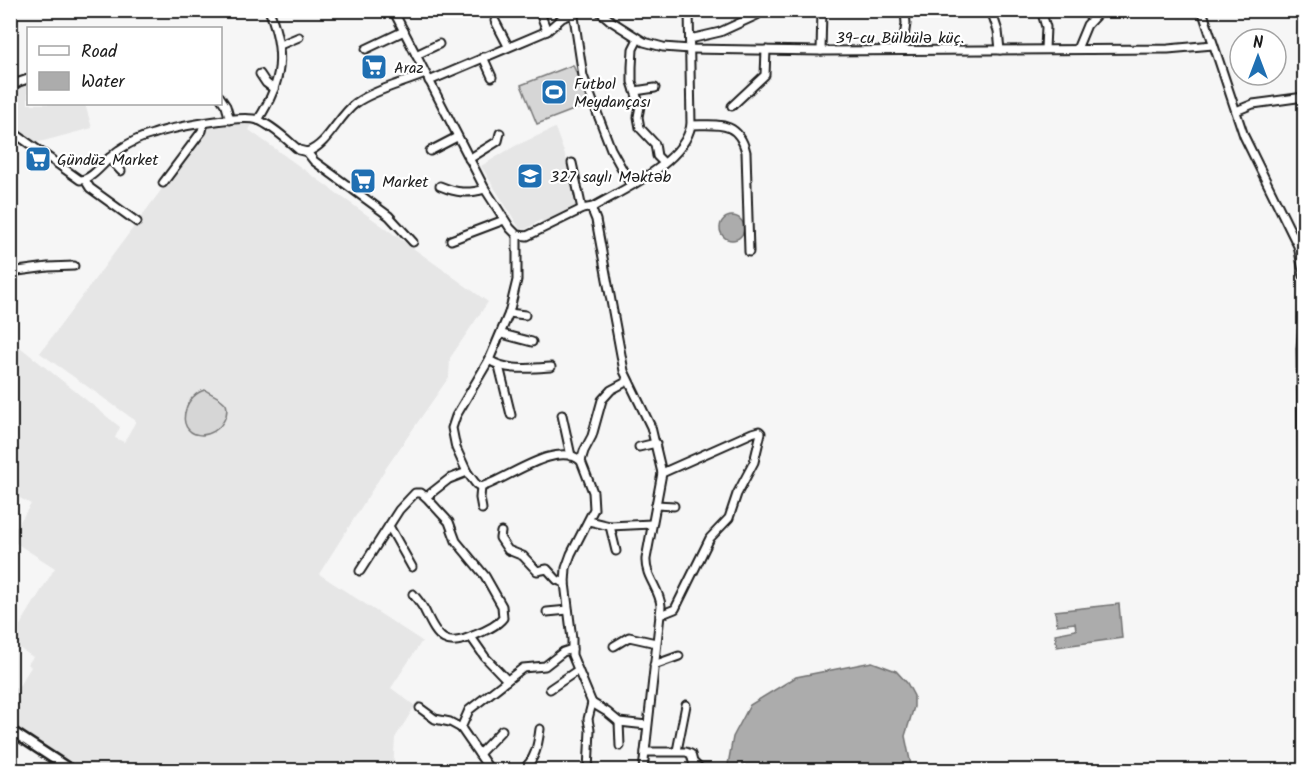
<svg xmlns="http://www.w3.org/2000/svg" width="1315" height="781" font-family="Kalam,sans-serif">
	<style>
		.built { fill: #e6e6e6 }
		.green { fill: #d6d6d6; stroke: #797979; stroke-width: 1.5 }
		.water { fill: #acacac; stroke: #727272; stroke-width: 1.5 }
		.lines { fill: none; stroke-linecap: round; stroke-linejoin: round }
		.minor-casing { stroke: #1c1c1c; stroke-width: 11 }
		.major-casing { stroke: #1c1c1c; stroke-width: 13 }
		.minor { stroke: #fff; stroke-width: 7 }
		.major { stroke: #fff; stroke-width: 8 }
		.labels { text-anchor: middle; stroke-width: 4.5; stroke-linejoin: round; paint-order: stroke }
		.street-label { font-size: 16px; fill: #1c1c1c; stroke: #fff }
		.poi-label { font-size: 16px; fill: #1c1c1c; stroke: #fff; text-anchor: start }
	</style>
	<rect width="100%" height="100%" fill="#f6f6f6"/>
	<filter id="ink" filterUnits="userSpaceOnUse"><feTurbulence type="fractalNoise" baseFrequency=".0167" numOctaves="2"/><feDisplacementMap in="SourceGraphic" scale="12" xChannelSelector="R" yChannelSelector="G"/><feConvolveMatrix kernelMatrix="1 2 1 2 8 2 1 2 1" color-interpolation-filters="sRGB"/></filter>
	<g filter="url(#ink)">
		<!-- built -->
		<g class="built">
			<path d="M28,83V104H85L92,128L36,143L11,125V91L18,86Z"/>
			<path d="M253,123L249,130L488,302L450,358L449,377L386,468L319,574L422,641L391,688L415,706L395,738L393,770H79L11,725V688L12,686L17,689L31,667L28,664L33,657L11,643V640L55,568L11,540V536L31,504L16,496L11,505V340L120,427L115,438L124,442L136,421L40,353L208,127Z"/>
			<path d="M555,128L576,185L580,204L544,225L541,220L526,229H520L481,166L515,146Z"/>
		</g>
		<!-- green -->
		<g class="green">
			<path d="M573,65L589,104L537,124L521,85Z"/>
			<path d="M205,390C211,394 220,397 225,403C228,406 227,411 226,416C215,445 176,439 186,409C188,401 196,392 205,390Z"/>
		</g>
		<!-- water -->
		<g class="water">
			<circle cx="732" cy="228" r="12"/>
			<path d="M1119,604L1122,638L1057,647L1055,634L1076,630L1075,623L1057,625L1055,611Z"/>
			<path d="M872,662L896,671L907,683L914,696V707L905,736L912,770H727L733,737L750,705L796,677Z"/>
		</g>
		<g class="lines">
			<!-- minor casing -->
			<g class="minor-casing">
				<g id="minor">
					<path d="M393,10L485,189L510,228L517,235L527,236L582,209L593,207C624,189 684,163 691,125L689,10"/>
					<path d="M539,10L547,31"/>
					<path d="M573,10L583,76L611,149L631,185"/>
					<path d="M598,10L611,21L644,42L663,47L690,49L821,51L1168,49L1213,45"/>
					<path d="M991,10L998,31L1000,50"/>
					<path d="M1041,10L1046,27L1045,49"/>
					<path d="M1202,10L1244,136L1298,246L1304,276"/>
					<path d="M495,21L508,46"/>
					<path d="M638,39L633,49L632,67V82L640,106L638,117L640,128L655,144L657,156L664,163"/>
					<path d="M690,39L720,32L757,15"/>
					<path d="M280,45L299,37"/>
					<path d="M366,49L404,31"/>
					<path d="M1077,49L1087,25L1101,10"/>
					<path d="M902,50L906,24L905,10"/>
					<path d="M821,51L822,10"/>
					<path d="M416,55L439,44"/>
					<path d="M483,57L492,77"/>
					<path d="M260,74L266,83L274,89"/>
					<path d="M429,81L547,31L562,18L581,10"/>
					<path d="M10,88L19,82L28,79"/>
					<path d="M635,91L655,88"/>
					<path d="M220,97L226,106L230,120"/>
					<path d="M732,106L765,75L766,50"/>
					<path d="M1236,111L1253,104L1304,97"/>
					<path d="M258,120C283,81 286,53 269,10"/>
					<path d="M691,125C718,125 738,120 746,152L749,252"/>
					<path d="M10,130L80,180C93,180 107,158 119,150C129,143 141,137 153,134C170,128 242,114 258,120C273,126 287,140 299,150L307,152C328,145 338,116 356,103C374,90 404,83 425,74"/>
					<path d="M430,151L457,137"/>
					<path d="M307,152L314,161L389,216L413,242"/>
					<path d="M109,158L121,171"/>
					<path d="M469,159L498,141L500,133"/>
					<path d="M572,163L582,209"/>
					<path d="M85,180L90,188L137,222"/>
					<path d="M163,183L202,131L204,123"/>
					<path d="M440,186C457,193 468,194 485,189"/>
					<path d="M593,207L592,210L596,220L624,371L651,427L662,473L646,559C645,577 660,589 661,606L643,770"/>
					<path d="M517,235V280L509,313L489,360L456,416L452,428L456,448L467,472L476,484L481,487C505,481 557,439 581,461"/>
					<path d="M451,240L504,220"/>
					<path d="M10,272L48,267L74,266"/>
					<path d="M1304,308L1301,349L1304,622"/>
					<path d="M509,313L525,315"/>
					<path d="M502,334L532,342"/>
					<path d="M489,360C508,372 529,368 551,367"/>
					<path d="M499,366L511,415"/>
					<path d="M628,381L611,390L602,400L592,436L584,451L581,461L593,492L594,509L571,554L566,568L565,583L572,639V655L592,703L607,712L619,722L647,725"/>
					<path d="M562,415L571,456"/>
					<path d="M639,447L656,443"/>
					<path d="M481,487L480,498L482,509"/>
					<path d="M656,505L674,506"/>
					<path d="M589,521L610,526L652,524"/>
					<path d="M389,526L412,567"/>
					<path d="M610,526L616,551"/>
					<path d="M501,532L500,538L508,550L523,556L537,571L547,569L557,580L565,583"/>
					<path d="M360,571L399,510L415,493H421L426,497L449,479L467,472"/>
					<path d="M413,594C418,600 423,606 426,613C438,639 446,649 475,635C485,631 497,626 503,618L502,606L485,576L456,541L449,522L426,497"/>
					<path d="M547,612L568,610"/>
					<path d="M660,615L675,609L710,538L729,518L737,494L754,462L761,433L759,431L752,433L662,473"/>
					<path d="M471,637L485,657L507,680"/>
					<path d="M614,646L629,637L656,643"/>
					<path d="M654,665L679,656"/>
					<path d="M550,689L578,670"/>
					<path d="M420,708L435,719L450,722L461,728"/>
					<path d="M619,722L620,746"/>
					<path d="M677,751L686,705"/>
					<path d="M645,752H686L691,754L693,762L701,770"/>
					<path d="M479,754L502,730"/>
					<path d="M490,770L461,728L469,710L523,668L545,666L563,652L572,649"/>
					<path d="M522,770C535,761 538,745 540,729"/>
					<path d="M588,770L590,730L588,719L592,703"/>
				</g>
			</g>
			<!-- major casing -->
			<g class="major-casing">
				<path id="major" d="M10,730L71,770"/>
			</g>
			<!-- minor -->
			<use href="#minor" class="minor"/>
			<!-- major -->
			<use href="#major" class="major"/>
		</g>
	</g>
	<!-- icons -->
	<defs>
		<g id="supermarket-square" transform="scale(1.35)"><rect x="-9" y="-9" width="18" height="18" rx="4" fill="#1f6fb2" stroke="#fff"/><path d="M-6-5.5h2.5l.6 2H6L4.5 2H-2.5L-4.4-4H-6ZM-1.5 3.2a1.3 1.3 0 1 0 .1 0ZM3 3.2a1.3 1.3 0 1 0 .1 0Z" fill="#fff"/></g>
		<g id="stadium-square" transform="scale(1.35)"><rect x="-9" y="-9" width="18" height="18" rx="4" fill="#1f6fb2" stroke="#fff"/><path d="M0-5a6.5 5 0 1 0 0 10a6.5 5 0 1 0 0-10ZM-3.5-1.8h7v3.6h-7Z" fill="#fff"/></g>
		<g id="school-square" transform="scale(1.35)"><rect x="-9" y="-9" width="18" height="18" rx="4" fill="#1f6fb2" stroke="#fff"/><path d="M0-5L7-2L0 1L-7-2ZM-4 1L0 2.5L4 1V4Q0 6-4 4Z" fill="#fff"/></g>
	</defs>
	<g fill-rule="evenodd">
		<use href="#supermarket-square" x="374" y="67"/>
		<use href="#stadium-square" x="554" y="92"/>
		<use href="#supermarket-square" x="38" y="159"/>
		<use href="#school-square" x="530" y="176"/>
		<use href="#supermarket-square" x="363" y="181"/>
	</g>
	<g class="labels">
		<!-- street labels -->
		<g class="street-label">
			<text x="900" y="43">39-cu Bülbülə küç.</text>
		</g>
		<!-- poi labels -->
		<g class="poi-label">
			<text x="394" y="73">Araz</text>
			<text x="574" y="89">Futbol<tspan x="574" dy="18">Meydançası</tspan></text>
			<text x="57" y="165">Gündüz Market</text>
			<text x="550" y="182">327 saylı Məktəb</text>
			<text x="382" y="187">Market</text>
		</g>
	</g>
	<!-- margin -->
	<rect width="1315" height="781" fill="none" stroke="#fff" stroke-width="36"/>
	<rect x="18" y="18" width="1279" height="745" fill="none" stroke="#1c1c1c" stroke-width="2" filter="url(#ink)"/>
	<!-- legend -->
	<rect x="27" y="27" width="195" height="78" fill="#ffffff" stroke="#a4a4a4" stroke-width="1.5"/>
	<rect x="39" y="46" width="30" height="9" fill="#ffffff" stroke="#a4a4a4" stroke-width="1.5"/>
	<text x="81" y="57" font-size="18" fill="#1c1c1c">Road</text>
	<rect x="39" y="72" width="30" height="18" fill="#acacac" stroke="#a4a4a4" stroke-width="1.5"/>
	<text x="81" y="87" font-size="18" fill="#1c1c1c">Water</text>
	<!-- north arrow -->
	<g transform="translate(1258 57)"><circle r="28" fill="#ffffff" stroke="#a4a4a4" stroke-width="1.5"/>
	<path d="M0-4.5L10 22L0 15L-10 22Z" fill="#1f6fb2"/>
	<text y="-9" font-size="16" font-weight="bold" text-anchor="middle" fill="#1c1c1c">N</text>
	</g>
</svg>
